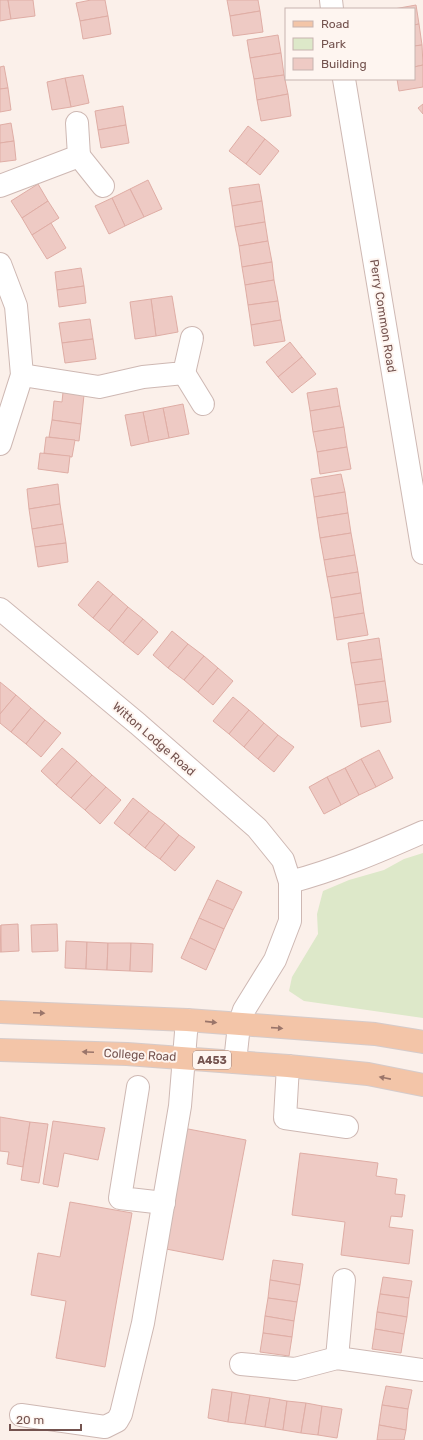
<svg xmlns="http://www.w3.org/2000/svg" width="423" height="1440" font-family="Rubik,sans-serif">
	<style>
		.green { fill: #dde8c9 }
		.building { fill: #eecac4; stroke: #dfada5 }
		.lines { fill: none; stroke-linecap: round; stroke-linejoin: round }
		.minor-casing { stroke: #ceb8b3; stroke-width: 24 }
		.major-casing { stroke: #d5cbca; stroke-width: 24 }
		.minor { stroke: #fff; stroke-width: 22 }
		.major { stroke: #f3c5a8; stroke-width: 22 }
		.oneway { fill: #9a756a }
		.labels { text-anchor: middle; stroke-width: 4; stroke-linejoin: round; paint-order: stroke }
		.shield { fill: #fef5f0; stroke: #9d847f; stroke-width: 1 }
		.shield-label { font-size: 11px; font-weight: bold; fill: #74534f }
		.street-label { font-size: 12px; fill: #74534f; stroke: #fef5f0 }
	</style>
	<rect width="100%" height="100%" fill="#fbf0ea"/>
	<!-- green -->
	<path class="green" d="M423,853V1018L304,1001L289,991L292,977L318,934L317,914L323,891L349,880L384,870L404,859Z"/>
	<!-- building -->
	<g class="building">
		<path d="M0,0H8L11,19L0,21Z"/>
		<path d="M8,0H33L35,16L11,19Z"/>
		<path d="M91,0H105L108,16L80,21L76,3Z"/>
		<path d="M227,0H258L260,11L230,16Z"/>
		<path d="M416,5L419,24L414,25V9H394Z"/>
		<path d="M260,11L263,32L233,36L230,16Z"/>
		<path d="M108,16L111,34L83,39L80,21Z"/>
		<path d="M419,24L422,45L414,46V25Z"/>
		<path d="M278,35L281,53L250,58L247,40Z"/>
		<path d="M422,45L423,65L414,67V46Z"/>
		<path d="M281,53L284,75L254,79L250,58Z"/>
		<path d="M423,65V87L399,91L397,79H414V67Z"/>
		<path d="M4,66L8,88L0,89V67Z"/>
		<path d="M83,75L89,103L71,107L65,78Z"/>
		<path d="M284,75L288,94L257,100L254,79Z"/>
		<path d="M65,78L71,107L52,110L47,82Z"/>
		<path d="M8,88L11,110L0,112V89Z"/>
		<path d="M288,94L291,116L261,121L257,100Z"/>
		<path d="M423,104V114L418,108Z"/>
		<path d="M123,106L126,125L98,130L95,111Z"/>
		<path d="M11,123L14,141L0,143V125Z"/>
		<path d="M126,125L129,143L101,148L98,130Z"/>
		<path d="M248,126L265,139L246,164L229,151Z"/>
		<path d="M265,139L279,151L260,175L246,164Z"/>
		<path d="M14,141L16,160L0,162V143Z"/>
		<path d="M148,180L162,209L144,217L130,189Z"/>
		<path d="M38,184L48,201L22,218L11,201Z"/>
		<path d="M259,184L262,201L232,206L229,188Z"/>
		<path d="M130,189L144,217L125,226L112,198Z"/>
		<path d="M112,198L125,226L109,234L95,206Z"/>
		<path d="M48,201L59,218L32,235L22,218Z"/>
		<path d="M262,201L265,222L235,227L232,206Z"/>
		<path d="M265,222L268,241L239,246L235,227Z"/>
		<path d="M51,223L66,248L47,259L32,235Z"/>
		<path d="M268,241L272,262L242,267L239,246Z"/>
		<path d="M272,262L274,280L245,285L242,267Z"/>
		<path d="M81,268L84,286L57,290L55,272Z"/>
		<path d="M274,280L278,301L248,305L245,285Z"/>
		<path d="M84,286L86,303L59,307L57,290Z"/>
		<path d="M172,296L178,332L156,336L151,299Z"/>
		<path d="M151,299L156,336L135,339L130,302Z"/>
		<path d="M278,301L281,320L251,325L248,305Z"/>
		<path d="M90,319L93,339L62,343L59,323Z"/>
		<path d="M281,320L285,341L254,346L251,325Z"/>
		<path d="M93,339L96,359L65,363L62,343Z"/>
		<path d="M290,342L302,357L278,377L266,362Z"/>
		<path d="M302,357L316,374L292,393L278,377Z"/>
		<path d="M337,388L340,406L310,411L307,393Z"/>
		<path d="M63,392L84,395L81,424L52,420L54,401L62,402Z"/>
		<path d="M183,404L189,434L169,438L163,408Z"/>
		<path d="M340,406L344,427L313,432L310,411Z"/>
		<path d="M163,408L169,438L149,442L143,412Z"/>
		<path d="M143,412L149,442L131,446L125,415Z"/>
		<path d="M52,420L81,424L79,441L49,437Z"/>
		<path d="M344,427L347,447L317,452L313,432Z"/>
		<path d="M46,437L75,440L72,457L44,453Z"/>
		<path d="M347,447L351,469L320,474L317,452Z"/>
		<path d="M40,453L70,456L68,473L38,469Z"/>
		<path d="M341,474L345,492L314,497L311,479Z"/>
		<path d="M58,484L60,504L29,509L27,489Z"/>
		<path d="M345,492L348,513L317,518L314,497Z"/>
		<path d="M60,504L63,524L32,529L29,509Z"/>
		<path d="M348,513L351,533L320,538L317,518Z"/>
		<path d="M63,524L66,543L35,547L32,529Z"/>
		<path d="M351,533L355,555L324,560L320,538Z"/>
		<path d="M66,543L68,562L38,567L35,547Z"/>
		<path d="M355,555L358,572L327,577L324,560Z"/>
		<path d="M358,572L361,593L331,598L327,577Z"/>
		<path d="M98,581L113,594L93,618L78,605Z"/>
		<path d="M361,593L364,613L334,618L331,598Z"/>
		<path d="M113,594L128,607L109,631L93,618Z"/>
		<path d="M128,607L143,619L123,643L109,631Z"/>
		<path d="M364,613L368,635L337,640L334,618Z"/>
		<path d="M143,619L158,632L138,655L123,643Z"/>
		<path d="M172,631L188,644L168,668L153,655Z"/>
		<path d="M379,638L382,659L351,663L348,643Z"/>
		<path d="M188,644L204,656L184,680L168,668Z"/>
		<path d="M204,656L218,668L198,692L184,680Z"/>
		<path d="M382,659L385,681L355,685L351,663Z"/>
		<path d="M218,668L233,681L213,705L198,692Z"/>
		<path d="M385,681L388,701L358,705L355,685Z"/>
		<path d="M0,682L16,695L0,714Z"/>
		<path d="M16,695L31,708L11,732L0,723V714Z"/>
		<path d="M233,697L249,710L229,734L213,721Z"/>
		<path d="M388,701L391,722L361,727L358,705Z"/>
		<path d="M31,708L45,720L26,744L11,732Z"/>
		<path d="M249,710L264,723L244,747L229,734Z"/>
		<path d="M45,720L61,733L41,757L26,744Z"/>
		<path d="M264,723L278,735L258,759L244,747Z"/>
		<path d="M278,735L294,747L274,772L258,759Z"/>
		<path d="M62,748L77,761L56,785L41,771Z"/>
		<path d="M379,750L393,778L376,787L361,759Z"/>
		<path d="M361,759L376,787L359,795L345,768Z"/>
		<path d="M77,761L92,775L71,798L56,785Z"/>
		<path d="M345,768L359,795L341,805L327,777Z"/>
		<path d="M92,775L106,787L85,810L71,798Z"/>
		<path d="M327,777L341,805L324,814L309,787Z"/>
		<path d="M106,787L121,800L100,824L85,810Z"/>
		<path d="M133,798L149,811L129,835L114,823Z"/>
		<path d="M149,811L165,823L145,848L129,835Z"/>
		<path d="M165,823L179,835L160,859L145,848Z"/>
		<path d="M179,835L195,847L175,871L160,859Z"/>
		<path d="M217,880L242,892L233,910L208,899Z"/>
		<path d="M208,899L233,910L224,929L199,918Z"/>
		<path d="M199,918L224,929L215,950L190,938Z"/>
		<path d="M18,924L19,951L1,952V925Z"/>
		<path d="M57,924L58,951L32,952L31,925Z"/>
		<path d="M0,925L1,952H0Z"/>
		<path d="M190,938L215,950L206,970L181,958Z"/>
		<path d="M66,941L87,942L86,969L65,968Z"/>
		<path d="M87,942L108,943L107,970L86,969Z"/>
		<path d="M108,943H131L130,971L107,970Z"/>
		<path d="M131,943L153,944L152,972L130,971Z"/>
		<path d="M0,1117L30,1122L23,1167L7,1164L9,1152L0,1151Z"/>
		<path d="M53,1121L105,1128L98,1160L64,1153L58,1187L43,1184Z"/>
		<path d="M30,1122L48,1124L39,1183L21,1180Z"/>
		<path d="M183,1128L246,1140L223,1260L161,1248Z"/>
		<path d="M300,1153L378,1163L376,1176L397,1179L395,1194L405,1195L402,1217L391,1216L389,1227L413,1230L409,1264L341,1255L345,1222L292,1215Z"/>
		<path d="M70,1202L132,1213L105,1367L56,1358L66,1301L31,1295L38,1253L60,1257Z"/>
		<path d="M273,1260L303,1264L300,1285L270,1280Z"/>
		<path d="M383,1277L412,1281L409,1298L380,1294Z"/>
		<path d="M270,1280L300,1285L297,1302L268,1298Z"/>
		<path d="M380,1294L409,1298L407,1317L377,1312Z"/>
		<path d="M268,1298L297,1302L294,1321L265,1316Z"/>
		<path d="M377,1312L407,1317L404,1334L375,1329Z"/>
		<path d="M265,1316L294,1321L292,1337L263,1333Z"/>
		<path d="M375,1329L404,1334L401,1353L372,1349Z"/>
		<path d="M263,1333L292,1337L289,1356L260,1352Z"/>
		<path d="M386,1386L412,1390L408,1409L382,1405Z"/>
		<path d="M212,1389L232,1392L228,1422L208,1418Z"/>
		<path d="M232,1392L250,1395L245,1424L228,1422Z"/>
		<path d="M250,1395L270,1398L265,1427L245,1424Z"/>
		<path d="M270,1398L287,1401L283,1430L265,1427Z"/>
		<path d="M287,1401L306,1403L301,1433L283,1430Z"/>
		<path d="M306,1403L322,1406L318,1435L301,1433Z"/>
		<path d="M382,1405L408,1409L406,1430L379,1425Z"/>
		<path d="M322,1406L342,1409L337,1438L318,1435Z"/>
		<path d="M379,1425L406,1430L404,1440H377Z"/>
	</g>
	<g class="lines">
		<!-- minor casing -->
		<g class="minor-casing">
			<g id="minor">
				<path d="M331,0L332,9"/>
				<path d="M344,79L423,553"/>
				<path d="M79,156L103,186"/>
				<path d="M0,186L79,156L77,123"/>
				<path d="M0,264L16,306L22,375L0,444"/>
				<path d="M184,373L203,404"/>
				<path d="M22,375L99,387L143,377L184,373L192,338"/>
				<path d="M0,609L138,724L257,828L283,860L290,882V921L275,960L244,1010L239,1025L235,1062"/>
				<path d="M290,882C336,870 380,851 423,832"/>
				<path d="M288,1066L285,1118L347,1127"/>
				<path d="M138,1087L120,1198L164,1203"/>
				<path d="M337,1358L344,1280"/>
				<path d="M241,1364L295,1369L337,1358L423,1370"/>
				<path d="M21,1415L105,1427L117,1421L121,1414L143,1323L180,1106L187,1020"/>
			</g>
		</g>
		<!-- major casing -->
		<g class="major-casing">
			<g id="major">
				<path d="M0,1012L187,1020L375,1034L423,1042"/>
				<path d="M0,1050L127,1054L288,1066L368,1074L423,1085"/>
			</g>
		</g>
		<!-- minor -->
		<use href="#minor" class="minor"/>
		<!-- major -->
		<use href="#major" class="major"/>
	</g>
	<!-- one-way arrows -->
	<defs><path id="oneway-solid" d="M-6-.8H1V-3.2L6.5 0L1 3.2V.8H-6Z"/></defs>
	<g class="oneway">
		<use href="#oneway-solid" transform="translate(39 1013) rotate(2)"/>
		<use href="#oneway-solid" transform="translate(211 1022) rotate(6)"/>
		<use href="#oneway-solid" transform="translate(277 1028) rotate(4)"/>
		<use href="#oneway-solid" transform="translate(88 1052) rotate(-177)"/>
		<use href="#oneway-solid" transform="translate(385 1078) rotate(-169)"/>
	</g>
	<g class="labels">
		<!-- shield labels -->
		<rect class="shield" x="193" y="1051" width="38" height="18" rx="3"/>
		<g class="shield-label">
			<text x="212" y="1064">A453</text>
		</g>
		<!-- street labels -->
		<g class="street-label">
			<text transform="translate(383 316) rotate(81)" y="4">Perry Common Road</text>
			<text transform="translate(154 739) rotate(41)" y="4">Witton Lodge Road</text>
			<text transform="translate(140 1055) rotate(3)" y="4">College Road</text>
		</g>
	</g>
	<!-- legend -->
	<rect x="285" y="8" width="130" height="72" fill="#fef5f0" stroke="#c7b4b0"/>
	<rect x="293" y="21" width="20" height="6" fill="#f3c5a8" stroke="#c7b4b0"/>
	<text x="321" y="28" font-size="12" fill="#74534f">Road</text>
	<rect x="293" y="38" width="20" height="12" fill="#dde8c9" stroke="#c7b4b0"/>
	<text x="321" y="48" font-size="12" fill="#74534f">Park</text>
	<rect x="293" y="58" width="20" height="12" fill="#eecac4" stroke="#c7b4b0"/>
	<text x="321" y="68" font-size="12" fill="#74534f">Building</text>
	<!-- scale -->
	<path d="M10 1424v6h71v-6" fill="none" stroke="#74534f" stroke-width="2"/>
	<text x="16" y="1424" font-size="12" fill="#74534f" stroke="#fef5f0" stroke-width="3" paint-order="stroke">20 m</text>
</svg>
